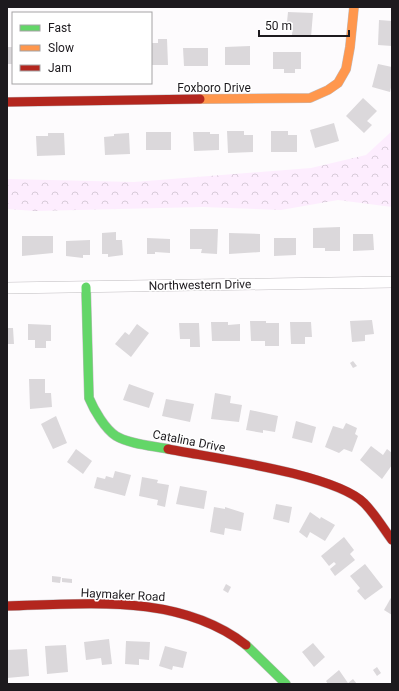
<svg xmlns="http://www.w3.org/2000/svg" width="399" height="691" font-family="Roboto,sans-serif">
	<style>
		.forest { fill: url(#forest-crowns) }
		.building { fill: #dbd8db }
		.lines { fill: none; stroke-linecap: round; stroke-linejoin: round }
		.street-casing { stroke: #c0bdc0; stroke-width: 12 }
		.fast-casing { stroke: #c0bdc0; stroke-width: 10 }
		.slow-casing { stroke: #c0bdc0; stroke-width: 10 }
		.jam-casing { stroke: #c0bdc0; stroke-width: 10 }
		.street { stroke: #fffeff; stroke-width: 11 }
		.fast { stroke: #63d668; stroke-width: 9 }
		.slow { stroke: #ff974d; stroke-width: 9 }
		.jam { stroke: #b3261e; stroke-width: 9 }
		.labels { text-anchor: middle; stroke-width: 3; stroke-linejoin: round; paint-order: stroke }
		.street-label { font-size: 12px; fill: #1d1a1e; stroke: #fff }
	</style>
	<defs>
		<pattern id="forest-crowns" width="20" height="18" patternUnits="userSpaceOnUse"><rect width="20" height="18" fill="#fdedfe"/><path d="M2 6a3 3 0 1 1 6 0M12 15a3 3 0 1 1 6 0" fill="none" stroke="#d8cbd9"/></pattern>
	</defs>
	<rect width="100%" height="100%" fill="#fdfbfd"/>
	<!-- forest -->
	<path class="forest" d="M392,131V207L338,200L281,210L203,207L35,211L7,209V179L134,182L311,168L366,155Z"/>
	<!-- building -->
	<g class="building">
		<path d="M288,12L313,13L311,37L292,35L293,23L287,22Z"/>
		<path d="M379,20L392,21V46L378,45Z"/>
		<path d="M158,39H167L168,65H151V43H158Z"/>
		<path d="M250,46V65H225V47Z"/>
		<rect x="7" y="47" width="6" height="17"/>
		<path d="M183,48H208V66H184Z"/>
		<path d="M273,52H301V69H295V73H284V69H273Z"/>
		<path d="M378,64L392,67V83L390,92L372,87Z"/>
		<path d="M363,98L377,111L367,121L372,125L364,133L346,116Z"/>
		<path d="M334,123L339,141L315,148L310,130Z"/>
		<path d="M227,131H244V135H253V152L228,153Z"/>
		<path d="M271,131H288V135H297V152H271Z"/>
		<rect x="146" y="132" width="25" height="18"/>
		<path d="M193,132H210V134H219V150L194,151Z"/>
		<path d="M48,133H64L65,155L37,156L36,136H48Z"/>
		<path d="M129,133L130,154L105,155L104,137L114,136V134Z"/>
		<path d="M340,227V251H325V248H313V228Z"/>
		<path d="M190,229H218L217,254L201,253L202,249H190Z"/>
		<path d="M116,232V240H122L123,255L108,257V254H102V233Z"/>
		<path d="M229,233L260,234V252L229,254Z"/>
		<path d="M353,234H373L374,250L353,251Z"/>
		<path d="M22,236H53V253L22,256Z"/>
		<path d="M147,238L170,239V253L155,252V254H147Z"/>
		<path d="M274,238H296V255L274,256Z"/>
		<path d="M90,240V255H83V258L66,256V241Z"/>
		<path d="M372,320L374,334L365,335V341L352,342L350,321Z"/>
		<path d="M250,321H266V323H279V346H265V341H251Z"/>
		<path d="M211,322H228V325L240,324V341H212Z"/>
		<path d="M290,322H311L312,337H305V344H291Z"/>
		<path d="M179,323H199L200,347H190V339H180Z"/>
		<path d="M28,324L51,325V341H46V348H35V340H28Z"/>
		<path d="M137,324L149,333L131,357L115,344L125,332L129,335Z"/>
		<path d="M7,328H13L14,344H7Z"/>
		<path d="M353,361L357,366L353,368L350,363Z"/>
		<path d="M29,379H45V393H51L52,407L30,409Z"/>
		<path d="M129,384L154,393L149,408L123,400Z"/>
		<path d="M215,393L231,396L230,403L242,405L239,422L211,419Z"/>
		<path d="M166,399L194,404L190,422L162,416Z"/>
		<path d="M250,410L278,416L275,432L263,430V433L246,430Z"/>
		<path d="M56,416L67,443L53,449L41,424Z"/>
		<path d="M296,421L316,427L312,443L292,438Z"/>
		<path d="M346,423L357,428L355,434L358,436L352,452L344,449L339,453L325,447L333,426L343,429Z"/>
		<path d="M371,446L383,455L387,449L392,453V465L382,479L360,460Z"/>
		<path d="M76,449L92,461L83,474L67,462Z"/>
		<path d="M115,471L131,475L125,496L94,488L97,477L105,479L106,476L113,478Z"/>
		<path d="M142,477L158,480L157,483L169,485L165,507L157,505L158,500L139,496Z"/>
		<path d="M180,486L207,491L204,509L176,504Z"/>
		<path d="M276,504L292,507L289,523L273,519Z"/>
		<path d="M214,507L225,509V507L244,513L241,531L225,528L224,535L210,532Z"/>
		<path d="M310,512L320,519L321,517L335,525L325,541L310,532L307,538L299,532Z"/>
		<path d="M344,537L354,550L350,554L355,560L335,576L330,569L336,564L334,562L329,566L321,556Z"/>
		<path d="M365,564L383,587L365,600L357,591L360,588L350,576Z"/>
		<path d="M52,576L61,577L60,583L52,582Z"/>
		<path d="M62,578L72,579V583L62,582Z"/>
		<path d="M226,584L231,587L228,593L223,590Z"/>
		<path d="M392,596V615L384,610Z"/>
		<path d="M109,639L112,664L102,665L101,658L86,660L84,642Z"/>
		<path d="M126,641L150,642L149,660L139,659V665L125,664Z"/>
		<path d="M313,643L325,657L314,667L302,652Z"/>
		<path d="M66,645L68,672L47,674L45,646Z"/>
		<path d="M165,646L187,652L183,668L173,666L172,670L159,666Z"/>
		<path d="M27,649L29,676L7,678V650Z"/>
		<path d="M377,667L381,673L377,676L373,670Z"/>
		<path d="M339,670L348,683L353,679L357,684H328L326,681Z"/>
	</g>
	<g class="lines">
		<!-- street casing -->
		<g class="street-casing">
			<path id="street" d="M7,288L392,282"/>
		</g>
		<!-- fast casing -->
		<g class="fast-casing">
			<g id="fast">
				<path d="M86,287L89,398C94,410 105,429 116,436C129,444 154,446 168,449"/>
				<path d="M246,645L286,684"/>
			</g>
		</g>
		<!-- slow casing -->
		<g class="slow-casing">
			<path id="slow" d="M200,99L310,98L328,90L338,83L346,69L350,47L354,7"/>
		</g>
		<!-- jam casing -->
		<g class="jam-casing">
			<g id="jam">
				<path d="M7,102L200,99"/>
				<path d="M168,449C213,458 335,474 364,503C375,514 383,528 392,540"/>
				<path d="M7,606C87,604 179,593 246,645"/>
			</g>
		</g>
		<!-- street -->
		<use href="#street" class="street"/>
		<!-- fast -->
		<use href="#fast" class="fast"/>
		<!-- slow -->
		<use href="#slow" class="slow"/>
		<!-- jam -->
		<use href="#jam" class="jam"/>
	</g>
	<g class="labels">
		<!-- street labels -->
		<g class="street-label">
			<text x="214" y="92">Foxboro Drive</text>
			<text transform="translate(200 285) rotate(-1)" y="4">Northwestern Drive</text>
			<text transform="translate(189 441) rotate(11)" y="4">Catalina Drive</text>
			<text transform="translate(123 595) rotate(3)" y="4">Haymaker Road</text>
		</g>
	</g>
	<!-- border -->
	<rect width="399" height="691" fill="none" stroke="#1d1a1e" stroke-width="16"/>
	<!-- legend -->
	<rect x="12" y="12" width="140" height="72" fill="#ffffff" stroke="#a5a3a5"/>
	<rect x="20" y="25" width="20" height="6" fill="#63d668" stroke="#a5a3a5"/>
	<text x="48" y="32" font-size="12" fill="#1d1a1e">Fast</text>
	<rect x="20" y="45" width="20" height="6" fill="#ff974d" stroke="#a5a3a5"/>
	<text x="48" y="52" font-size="12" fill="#1d1a1e">Slow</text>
	<rect x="20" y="65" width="20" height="6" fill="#b3261e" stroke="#a5a3a5"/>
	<text x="48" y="72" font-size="12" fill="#1d1a1e">Jam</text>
	<!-- scale -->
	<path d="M259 30v6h90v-6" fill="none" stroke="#1d1a1e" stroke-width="2"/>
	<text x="265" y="30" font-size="12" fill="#1d1a1e" stroke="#ffffff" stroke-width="3" paint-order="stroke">50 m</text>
</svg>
